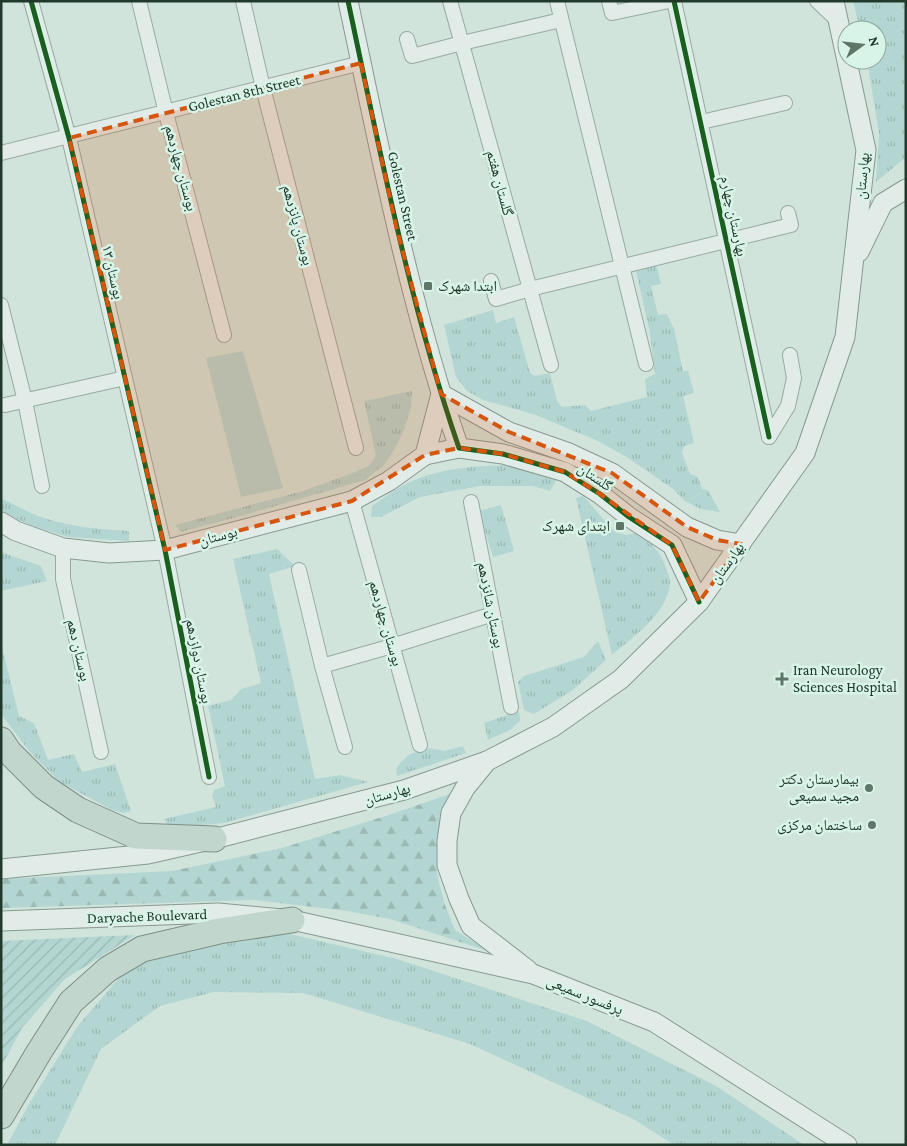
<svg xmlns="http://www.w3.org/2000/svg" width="907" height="1146" font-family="'Crimson Pro','Noto Naskh Arabic',serif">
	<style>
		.grass { fill: url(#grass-tufts) }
		.forest { fill: url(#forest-firs) }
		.park { fill: #b4d6d2 }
		.garden { fill: url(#garden-furrows) }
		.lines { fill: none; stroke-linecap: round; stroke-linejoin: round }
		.street-casing { stroke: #98aaa1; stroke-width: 16 }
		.secondary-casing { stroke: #889991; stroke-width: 21 }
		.highway-casing { stroke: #808f87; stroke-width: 27 }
		.street { stroke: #e1ece8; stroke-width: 14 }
		.secondary { stroke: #e1ece8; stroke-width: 19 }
		.highway { stroke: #c1d6cc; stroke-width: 25 }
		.cycleway-casing { stroke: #d8f4e8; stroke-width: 8 }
		.cycleway { stroke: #1b5e20; stroke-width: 5 }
		.marked { fill: #d4560f; fill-opacity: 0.2; stroke: #d4560f; stroke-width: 4; stroke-dasharray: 10 6; stroke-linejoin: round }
		.poi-dot { fill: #5e7568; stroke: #d8f4e8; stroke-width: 2 }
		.labels { text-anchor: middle; stroke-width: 5; stroke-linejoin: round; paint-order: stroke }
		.street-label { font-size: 15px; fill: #21392a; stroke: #d8f4e8 }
		.poi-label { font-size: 15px; fill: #21392a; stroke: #d8f4e8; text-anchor: end }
	</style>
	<defs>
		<pattern id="grass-tufts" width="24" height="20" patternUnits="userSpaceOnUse" patternTransform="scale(1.25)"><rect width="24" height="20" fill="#b4d6d2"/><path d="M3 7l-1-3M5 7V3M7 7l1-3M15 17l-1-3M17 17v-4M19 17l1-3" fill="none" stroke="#9ab8b4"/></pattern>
		<pattern id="forest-firs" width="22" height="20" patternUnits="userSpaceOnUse" patternTransform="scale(1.25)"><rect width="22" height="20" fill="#b4d6d2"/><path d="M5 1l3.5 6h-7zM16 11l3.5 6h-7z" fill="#9ab8b4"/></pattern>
		<pattern id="garden-furrows" width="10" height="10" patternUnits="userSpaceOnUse" patternTransform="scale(1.25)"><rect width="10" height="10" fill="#b4d6d2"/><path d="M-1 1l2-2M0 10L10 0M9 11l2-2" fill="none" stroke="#9ab8b4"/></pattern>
	</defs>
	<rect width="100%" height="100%" fill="#d0e4dc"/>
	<!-- grass -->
	<g class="grass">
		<path d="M853,1H906V157L876,182L879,133L867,60H877V30H860Z"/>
		<path d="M656,264L661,284L651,286L658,315L667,314L674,329L683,371H688L694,393L683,396L694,443L684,446L682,453L690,474L698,477L702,489L708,490L720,512L701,509L685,501L673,489L628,458L598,441L533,414L483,400L467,391L456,377L444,325L493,310L496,323L514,317L530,373L535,376L550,373L557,401L562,407L585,405L591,411L647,397L645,379L655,374L650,333L636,271Z"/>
		<path d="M412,391L411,407L404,430L394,450L384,465L365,480L241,516L181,532L175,525L303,491L355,472L369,466L376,456L364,401Z"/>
		<path d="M508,465L557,479L550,491L533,486H480L420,497L381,517H371L372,506C384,498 395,489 408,483C439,468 474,466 508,465Z"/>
		<path d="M583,496L615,532L626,535L637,533C651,542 661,552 666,568C668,573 670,579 670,584C666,615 634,636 612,655L576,498Z"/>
		<path d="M1,498C15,505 29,513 44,518C71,527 100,529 129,531V541L68,537L32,526L1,511Z"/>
		<path d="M501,505L514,551L493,557L479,511Z"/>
		<path d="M277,549L295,566L269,574L315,779L340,775L368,782L224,823L169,828L164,819L216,807L212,796L214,790L225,786L208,706L231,700L241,689L261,683L233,559Z"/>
		<path d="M1,552L41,566L47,581L1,591Z"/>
		<path d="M598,641L606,660L573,690L534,714L524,710L518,682L524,676L584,657Z"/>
		<path d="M1,643L19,716L34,723L48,760L74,754L82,772L115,764L131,811L124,813L112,810L60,782L29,751L1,714Z"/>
		<path d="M519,711L520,721L510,730L488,740L484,723Z"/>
		<path d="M463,746L466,753L397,776L396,769L401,762L410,754L430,748L444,751Z"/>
		<path d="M290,934L397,959L587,1021L718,1087L804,1145H674L635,1120L470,1044L303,993L214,992L160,1006L101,1049L55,1145H7L29,1104L77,1027L130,965L198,940Z"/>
	</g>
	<!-- forest -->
	<path class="forest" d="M458,791L438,845L437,875L445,905L455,930L488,951L390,919L347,911L254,900L1,908V879L172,871L282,848L392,814Z"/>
	<!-- park -->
	<path class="park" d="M243,351L283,488L241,497L206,358Z"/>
	<!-- garden -->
	<path class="garden" d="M135,935L65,979L22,1028L1,1067V941Z"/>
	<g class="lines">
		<!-- street casing -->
		<g class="street-casing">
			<g id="street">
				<path d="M31,1L69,138L125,378L165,550L209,777"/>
				<path d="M139,1L166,113L224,335"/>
				<path d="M243,1L263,88L356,448"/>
				<path d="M450,1L551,365"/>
				<path d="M557,1L646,364"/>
				<path d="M609,1L612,13L669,1"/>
				<path d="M674,1L769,437"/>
				<path d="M817,1L838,21"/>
				<path d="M407,39L412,56L462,43L561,20"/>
				<path d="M701,122L785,103"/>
				<path d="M1,153L361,63"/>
				<path d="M491,281L496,299L530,289L791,225L788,213"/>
				<path d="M1,305L25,401L42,486"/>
				<path d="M5,405L125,378"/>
				<path d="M769,437L788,406L794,378L790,355"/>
				<path d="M352,501L420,745"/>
				<path d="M471,502L511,707"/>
				<path d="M63,548V579L101,752"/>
				<path d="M299,570L322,666L345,747"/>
				<path d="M322,666L392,646L493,614"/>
			</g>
		</g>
		<!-- secondary casing -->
		<g class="secondary-casing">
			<g id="secondary">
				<path d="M348,1C380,151 409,303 459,448L503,454L565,472L600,494L629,517L672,545L699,602"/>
				<path d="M859,252L883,203L906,189"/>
				<path d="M441,394L509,432L569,453L612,473L687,527L717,540L741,544"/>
				<path d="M425,455L459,448"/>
				<path d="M1,522L16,531L63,548L109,553L165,550L352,501L389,481L425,455L441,394"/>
				<path d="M487,761L465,788L451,813L447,841V865L459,899L471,926L528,970"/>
				<path d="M1,869L148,854L214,839L404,790L487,761L553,727L621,679L699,602L805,453L845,337L866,150L834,1"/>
				<path d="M1,921L218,913L292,920L533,974L654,1022L847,1145"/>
			</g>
		</g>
		<!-- highway casing -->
		<g class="highway-casing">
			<g id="highway">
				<path d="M1,740L9,752L44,787L78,810L136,836L214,839"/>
				<path d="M1,1116L39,1052L71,1002L108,969L142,949L219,931L292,920"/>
			</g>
		</g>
		<!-- street -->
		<use href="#street" class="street"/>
		<!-- secondary -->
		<use href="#secondary" class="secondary"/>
		<!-- highway -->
		<use href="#highway" class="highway"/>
		<!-- cycleway casing -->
		<g class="cycleway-casing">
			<g id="cycleway">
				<path d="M31,1L69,138L125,378L165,550L209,777"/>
				<path d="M348,1C380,151 409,303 459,448L503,454L565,472L600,494L629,517L672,545L699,602"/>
				<path d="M674,1L769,437"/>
			</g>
		</g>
		<!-- cycleway -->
		<use href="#cycleway" class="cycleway"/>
	</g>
	<!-- marked area -->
	<path class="marked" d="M361,63L396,226L441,394L509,432L612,473L687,527L717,540L741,544L699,602L672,545L600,494L565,472L503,454L459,448L425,455L352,501L165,550L69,138Z"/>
	<!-- markers -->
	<g class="poi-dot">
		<rect x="423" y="281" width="10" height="10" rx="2.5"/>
		<rect x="615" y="521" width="10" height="10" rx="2.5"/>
		<path d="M779.5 671.5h5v5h5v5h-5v5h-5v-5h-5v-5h5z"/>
		<circle cx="869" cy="788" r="5"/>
		<circle cx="872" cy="825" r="5"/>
	</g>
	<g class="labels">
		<!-- street labels -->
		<g class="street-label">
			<text transform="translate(244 93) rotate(-14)" y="5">Golestan 8th Street</text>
			<text transform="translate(181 168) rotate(75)" y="5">بوستان چهاردهم</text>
			<text transform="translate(862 176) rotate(-85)" y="5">بهارستان</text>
			<text transform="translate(500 183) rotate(75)" y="5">گلستان هفتم</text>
			<text transform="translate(403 196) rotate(77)" y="5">Golestan Street</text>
			<text transform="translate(734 216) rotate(78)" y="5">بهارستان چهارم</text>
			<text transform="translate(298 225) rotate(75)" y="5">بوستان پانزدهم</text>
			<text transform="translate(113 272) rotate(77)" y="5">بوستان ۱۳</text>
			<text transform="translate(595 477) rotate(34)" y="5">گلستان</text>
			<text transform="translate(218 536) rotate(-15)" y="5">بوستان</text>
			<text transform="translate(727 563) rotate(-54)" y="5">بهارستان</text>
			<text transform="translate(491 605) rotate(79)" y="5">بوستان شانزدهم</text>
			<text transform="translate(386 623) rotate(74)" y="5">بوستان چهاردهم</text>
			<text transform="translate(79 650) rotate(77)" y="5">بوستان دهم</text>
			<text transform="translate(199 661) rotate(79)" y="5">بوستان دوازدهم</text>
			<text transform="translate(387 794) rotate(-16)" y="5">بهارستان</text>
			<text transform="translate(147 916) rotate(-2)" y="5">Daryache Boulevard</text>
			<text transform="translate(585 995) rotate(22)" y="5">پرفسور سمیعی</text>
		</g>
		<!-- poi labels -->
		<g class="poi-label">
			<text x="438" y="291" text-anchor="start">ابتدا شهرک</text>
			<text x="610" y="531">ابتدای شهرک</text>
			<text x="793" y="675" text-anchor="start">Iran Neurology<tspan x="793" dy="17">Sciences Hospital</tspan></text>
			<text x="859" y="784">بیمارستان دکتر<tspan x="859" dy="17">مجید سمیعی</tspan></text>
			<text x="862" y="830">ساختمان مرکزی</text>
		</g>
	</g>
	<!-- border -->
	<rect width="907" height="1146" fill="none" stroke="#21392a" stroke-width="5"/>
	<!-- north arrow -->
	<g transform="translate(862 45) rotate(75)"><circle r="24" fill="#d8f4e8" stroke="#8fa99c"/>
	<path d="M0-4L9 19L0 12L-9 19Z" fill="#5e7568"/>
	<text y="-8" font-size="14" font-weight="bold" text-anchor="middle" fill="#21392a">N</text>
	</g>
</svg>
